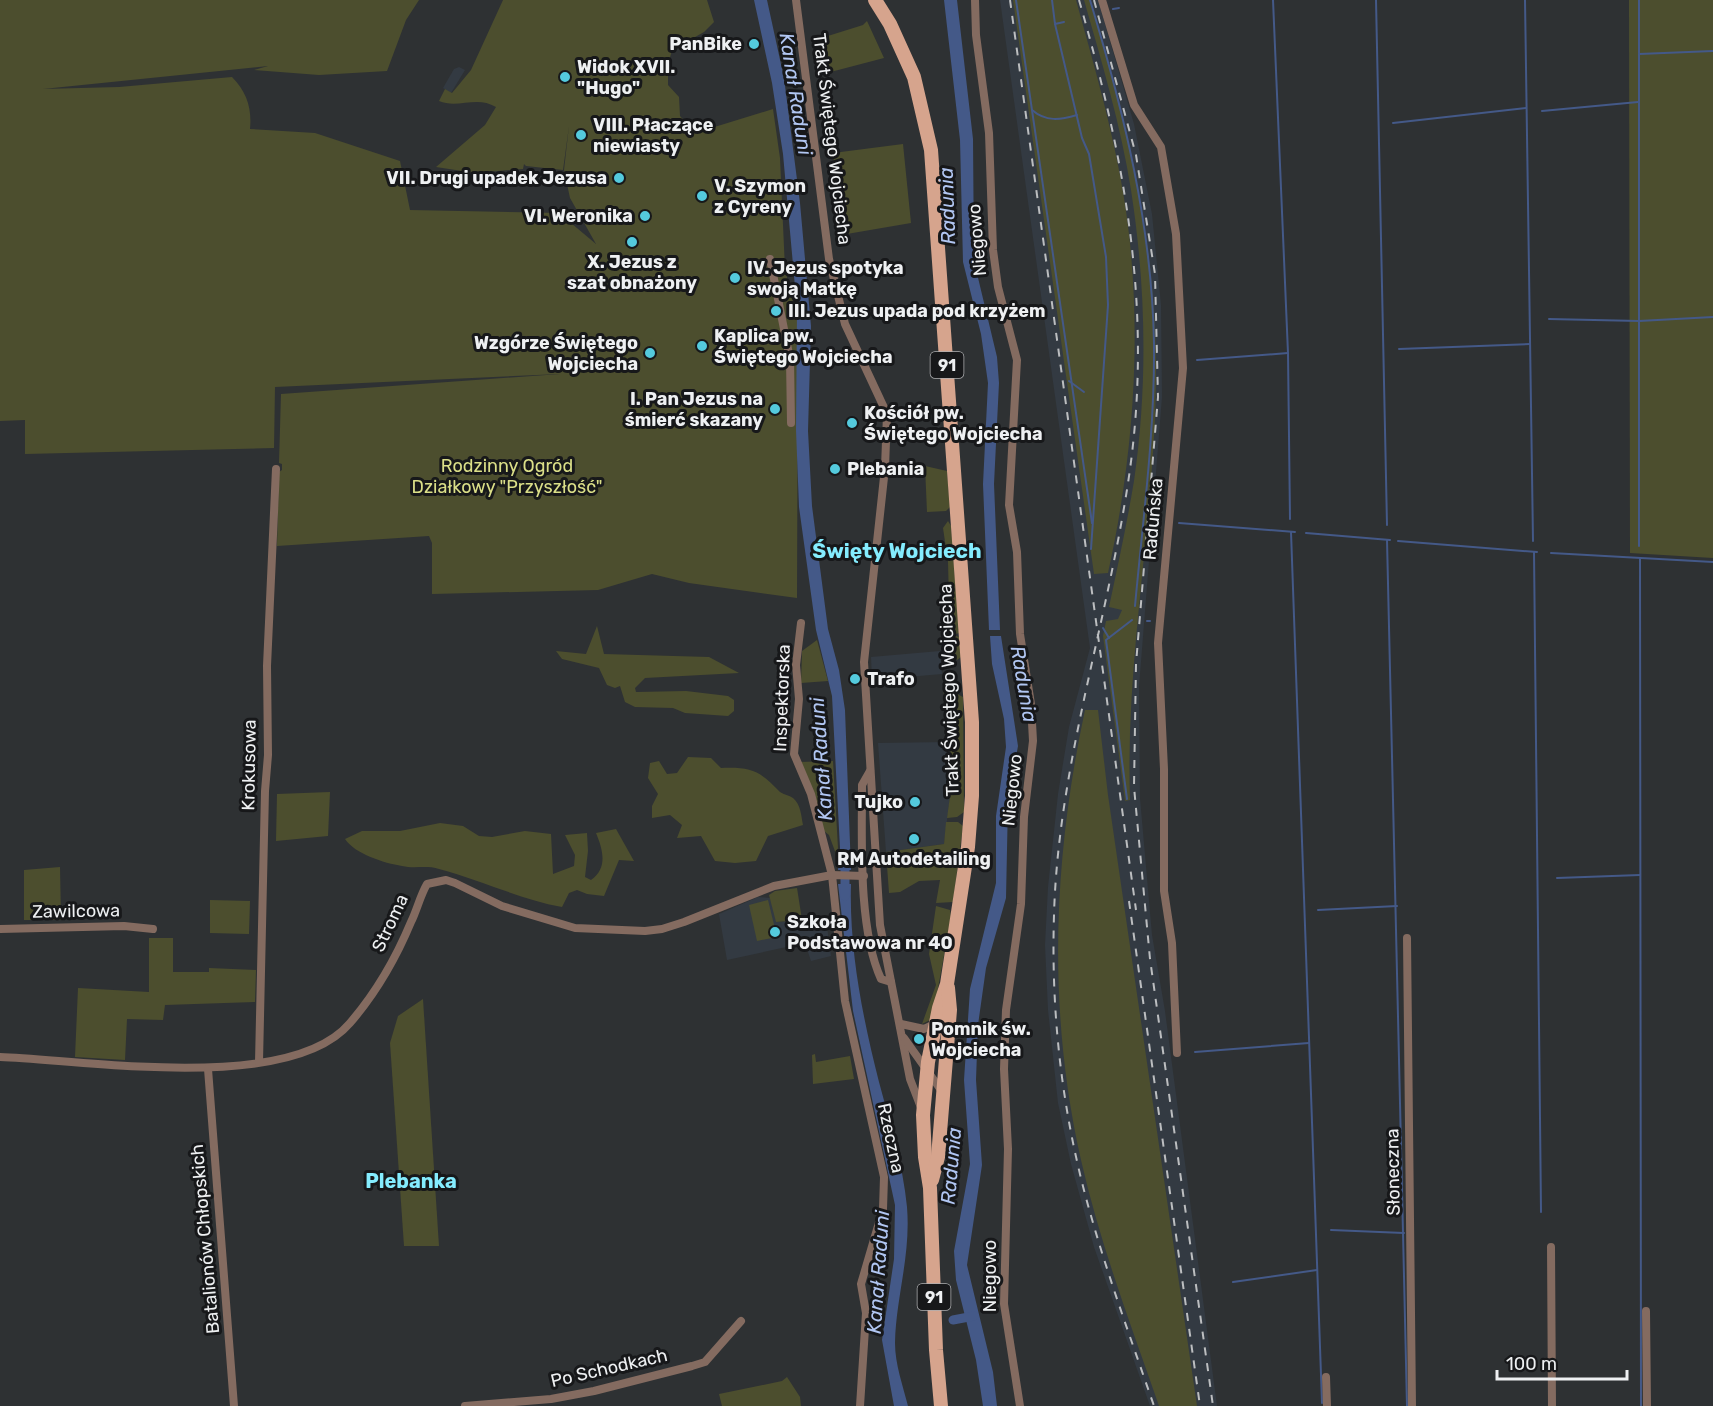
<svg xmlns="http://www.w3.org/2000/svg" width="1713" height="1406" font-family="Rubik,sans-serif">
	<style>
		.built { fill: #333a42 }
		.green { fill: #4c4e2e }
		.water { fill: #445988 }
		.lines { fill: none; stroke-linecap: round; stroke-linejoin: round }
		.stream { stroke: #445988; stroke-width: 2 }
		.canal { stroke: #445988; stroke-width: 9 }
		.street { stroke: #846b60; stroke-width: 8 }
		.primary { stroke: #d6a48d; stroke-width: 14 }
		.rail { stroke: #bcbec0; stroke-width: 2; stroke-dasharray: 8 8; stroke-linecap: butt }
		.poi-dot { fill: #54cadd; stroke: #17181a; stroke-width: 2 }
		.labels { text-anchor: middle; stroke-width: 6; stroke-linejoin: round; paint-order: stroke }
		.shield { fill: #17181a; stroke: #aeafb1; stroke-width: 1.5 }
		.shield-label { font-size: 16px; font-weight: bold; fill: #eef0f2 }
		.poi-label { font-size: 18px; font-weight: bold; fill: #eef0f2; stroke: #17181a; text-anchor: start }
		.street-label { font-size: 18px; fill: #eef0f2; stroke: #17181a }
		.park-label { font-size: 18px; fill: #dbdf88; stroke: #17181a }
		.water-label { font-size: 20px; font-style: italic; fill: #b1c6f2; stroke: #17181a }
		.neighbourhood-label { font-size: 20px; font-weight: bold; fill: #84ecfe; stroke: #17181a }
		.quarter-label { font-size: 21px; font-weight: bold; fill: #84ecfe; stroke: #17181a }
	</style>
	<rect width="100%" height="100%" fill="#2e3133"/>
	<!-- built -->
	<g class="built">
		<path d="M1000,0H1098L1134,124L1152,214L1161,305L1162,397L1139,687L1140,798L1152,935L1165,1011L1217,1406H1150L1094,1247L1071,1164L1058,1103L1048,1010L1045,945L1048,887L1058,794L1069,727L1090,648Z"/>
		<path d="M459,67L465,70L451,93L443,88L454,69Z"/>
		<path d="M940,651L942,674L872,680L871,657Z"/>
		<path d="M948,742L953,774L944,844L886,852L878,743Z"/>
		<path d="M758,897L770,898L777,922L826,919L831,956L811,961L805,943L727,960L719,914Z"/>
	</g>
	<!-- green -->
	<g class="green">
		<path d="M0,0H419L406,20L387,71L319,75L254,70L268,66L43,89L119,87L232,77C247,92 252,109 250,129L315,133L400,161L410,210L559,213L596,244L570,198L564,170L569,126L563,170L526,166L524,164L523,169L475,173L436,167L485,125L496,107C477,95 458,109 439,101L445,89L452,93L471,70L503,0H707L714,22L704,32L672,50L668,65V85L679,97L680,116L695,133L773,109L780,158L785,269L798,323L797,598L689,583L652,574L598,590L432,594V543L429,536L277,546L279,472L282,470V464L279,463L281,394L560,374L275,387L274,448L25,454V420L0,421Z"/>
		<path d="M1013,0H1076C1098,80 1122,161 1130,243C1141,354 1132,464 1108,573L1094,574Z"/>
		<path d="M1084,0H1090C1127,122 1156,242 1156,370C1156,514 1125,656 1130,800L1125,801L1103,636L1106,621L1118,619L1122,610L1109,607C1118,565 1127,523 1134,481C1148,385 1146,286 1131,190C1121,126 1102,63 1084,0Z"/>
		<path d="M1629,0H1713V558L1630,553Z"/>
		<path d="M867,21L884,58L823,74L815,40L863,25Z"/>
		<path d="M903,144L911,223L841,235L833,153Z"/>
		<path d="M925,466L947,471L950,507L946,511L927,512Z"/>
		<path d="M948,521L951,526L959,633L953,635L959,637L961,657L957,660L951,651L950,638L948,562L943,528Z"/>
		<path d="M597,626L604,654L709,657L739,673L645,678L635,688L636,692L686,691L728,696L734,700V711L728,716L685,713L673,708L635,707L625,702L620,686L615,688L607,685L599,668L562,659L556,651L586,654Z"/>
		<path d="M817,640L828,681L801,683L802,651Z"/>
		<path d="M943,687L963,697L964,812L957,817L947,818L953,774Z"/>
		<path d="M1085,710H1098L1108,795L1197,1406H1159C1131,1325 1100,1244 1081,1160C1047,1010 1053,859 1085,710Z"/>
		<path d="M688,757L711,758L721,768C751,767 759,770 780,792C784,795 789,795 793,798C801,805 801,815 803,825L768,836L756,861L735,863L715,861L701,836L677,838L682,825L670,815L652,818V806L658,794L648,778L650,763L659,761L667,774L677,773Z"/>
		<path d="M833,761L838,848L836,854L829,835L824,831L799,762Z"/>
		<path d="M330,792L328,836L276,841L277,794Z"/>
		<path d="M946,822H958L963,826L953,902L936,903L940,880L919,881L900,892L889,893L886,852L944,844Z"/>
		<path d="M440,823L463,826L479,836L492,837L525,831L551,834L553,874L574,866L575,855L565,835L587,833L588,851L585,877L591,880C608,868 603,850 596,833L616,829L634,861L619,860L604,896L587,894L577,890L569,893L562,907C519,899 481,880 439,869C427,865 414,869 402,866C384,863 355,854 345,839L362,831H400Z"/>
		<path d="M60,867L61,920H24V870Z"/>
		<path d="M797,888L802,920L776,922L769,895L775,891Z"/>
		<path d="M210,900L250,901L249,934L210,933Z"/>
		<path d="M768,900L777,937L757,941L749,905Z"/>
		<path d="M936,906L950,910L951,917L934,1010L930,1020L922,1024L936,985L929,954Z"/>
		<path d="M149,938H173V972H209V968L256,970L255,1002L165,1005L163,1020L127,1019L125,1060L75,1057L78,988L149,992Z"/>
		<path d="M423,999L439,1246H404L390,1043L398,1016Z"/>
		<path d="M815,1054L816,1062L850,1056L854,1079L813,1084L812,1055Z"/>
		<path d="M787,1377L800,1397L801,1406H722L719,1394L782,1381Z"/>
	</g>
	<!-- water -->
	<g class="water">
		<path d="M754,0H767L784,78L800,203L811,326L808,431L812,506L828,629L839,670L845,710L851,870H838L840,848L832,696L816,630L799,507L796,430L797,309L783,154L772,83Z"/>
		<path d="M944,0H957L973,139L974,261L997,357L999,383L994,484L1000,630H989L983,484L988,383L981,334L963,262L960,140Z"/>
		<path d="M990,636H1001L1018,746L1008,802L1006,898L986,968L978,1025L976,1080L982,1165L967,1265L993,1372L997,1406H983L976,1360L956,1280L954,1251L970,1164L964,1080L970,989L996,883V816L1006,747L1004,719L992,664Z"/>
		<path d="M838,884H851C849,950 863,1019 879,1082C890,1123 903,1165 907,1207C911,1255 896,1297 895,1343C895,1364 903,1386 908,1406H894L882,1340L894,1259L895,1205L853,1011Z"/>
	</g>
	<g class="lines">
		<!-- stream -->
		<g class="stream">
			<path d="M1016,0L1092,523"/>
			<path d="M1052,0L1055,24L1064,22"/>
			<path d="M1090,0C1124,112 1152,226 1154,343C1155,431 1143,519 1135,606"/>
			<path d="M1273,0L1288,353L1290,519"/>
			<path d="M1376,0L1387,525"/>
			<path d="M1525,0L1533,541"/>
			<path d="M1639,0V546"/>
			<path d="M1113,9L1119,8"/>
			<path d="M1055,24L1082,138L1089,154L1106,257L1108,305L1091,549"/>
			<path d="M1639,54L1713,51"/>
			<path d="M1032,110C1046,122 1060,120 1077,115"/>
			<path d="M1542,111L1638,102"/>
			<path d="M1393,123L1526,108"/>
			<path d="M1549,319L1639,321L1713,317"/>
			<path d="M1399,349L1530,344"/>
			<path d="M1197,360L1288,353"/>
			<path d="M1069,381L1084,392"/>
			<path d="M1179,523L1295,532"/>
			<path d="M1291,532L1322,1403"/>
			<path d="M1306,533L1390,540"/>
			<path d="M1387,540L1407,1406"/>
			<path d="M1398,541L1537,552"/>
			<path d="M1534,552L1541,1212"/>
			<path d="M1551,553L1713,562"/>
			<path d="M1640,559L1641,1406"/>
			<path d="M1147,621H1150"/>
			<path d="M1103,628L1109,638"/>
			<path d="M1127,799L1106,640L1132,620"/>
			<path d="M1557,878L1640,875"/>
			<path d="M1318,910L1397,906"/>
			<path d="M1195,1052L1309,1043"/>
			<path d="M1331,1230L1404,1233"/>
			<path d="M1233,1282L1317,1270"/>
		</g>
		<!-- canal -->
		<g class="canal">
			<path d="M845,859V896"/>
			<path d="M953,1320L974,1316"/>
		</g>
		<!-- street -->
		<g class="street">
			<path d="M796,0L829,259L845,324L887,414L885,468L864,662L880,925L910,1079L922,1110"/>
			<path d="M975,0L976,35L989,133L993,250L998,287L1017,360L1009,505L1017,552L1020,634L1031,704L1033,741L1024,817L1021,904L1006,1010L1004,1069L1008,1149L1004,1304L1020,1406"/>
			<path d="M1102,0L1134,105L1161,147L1176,234L1183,368L1158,643L1164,769V891L1172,943L1177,1053"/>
			<path d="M770,259L790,359L791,423"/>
			<path d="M801,623L796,665L799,699L794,754L811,794L832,875L845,1001L884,1177L883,1209L861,1284L866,1313L860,1406"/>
			<path d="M870,771L862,785C862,840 858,929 881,979L891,982"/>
			<path d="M0,929L124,926L153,929"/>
			<path d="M1407,938L1412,1406"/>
			<path d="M901,1024L924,1029L936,1023"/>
			<path d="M904,1038L941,1090"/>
			<path d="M0,1057C86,1060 290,1094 350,1023C375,994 396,958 411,922C417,910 420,896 427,884L446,880L455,883L502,906L575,928L645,931L662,929L684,922L774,886L832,875L864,876"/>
			<path d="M259,1062L265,791L268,755L267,666L276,469"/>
			<path d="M208,1069L234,1406"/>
			<path d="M1551,1247L1552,1406"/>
			<path d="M1646,1311L1647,1406"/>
			<path d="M1326,1377L1327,1406"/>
			<path d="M465,1406L551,1399L594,1391L692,1366L705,1362L741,1321"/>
		</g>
		<!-- primary -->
		<g class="primary">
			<path d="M875,0L890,24L914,77L931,150L972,722V796L968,847L947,984L939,1008L928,1062L923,1115L925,1157L930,1188L936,1350L941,1406"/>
			<path d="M932,1180L938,1157L950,1010L948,988"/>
		</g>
		<!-- rail -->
		<g class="rail">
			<path d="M1010,0L1136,910"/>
			<path d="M1079,0C1126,163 1154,313 1128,483C1106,628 1058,768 1054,915C1051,1009 1061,1103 1085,1194C1104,1266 1130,1336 1154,1406"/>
			<path d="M1094,0L1136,155L1155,274L1158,397L1136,664L1134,787L1150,959L1213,1406"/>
			<path d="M1129,901L1200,1406"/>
		</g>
	</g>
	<!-- markers -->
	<g class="poi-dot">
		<circle cx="754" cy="44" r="6"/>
		<circle cx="565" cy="77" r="6"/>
		<circle cx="581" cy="135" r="6"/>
		<circle cx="619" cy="178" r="6"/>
		<circle cx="702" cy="196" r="6"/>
		<circle cx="645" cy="216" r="6"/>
		<circle cx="632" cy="242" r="6"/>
		<circle cx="735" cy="278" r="6"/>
		<circle cx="776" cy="311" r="6"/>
		<circle cx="702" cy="346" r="6"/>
		<circle cx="650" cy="353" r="6"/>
		<circle cx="775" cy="409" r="6"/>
		<circle cx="852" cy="423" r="6"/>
		<circle cx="835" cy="469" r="6"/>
		<circle cx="855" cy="679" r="6"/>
		<circle cx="915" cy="802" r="6"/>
		<circle cx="914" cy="839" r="6"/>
		<circle cx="775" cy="932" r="6"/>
		<circle cx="919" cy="1039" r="6"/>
	</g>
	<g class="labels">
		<!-- shield labels -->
		<g class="shield">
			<rect x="930.5" y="352" width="33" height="26" rx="4.5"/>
			<rect x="917.5" y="1284" width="33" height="26" rx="4.5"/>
		</g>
		<g class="shield-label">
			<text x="947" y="371">91</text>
			<text x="934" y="1303">91</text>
		</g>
		<!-- poi labels -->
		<g class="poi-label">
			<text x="742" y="50" text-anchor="end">PanBike</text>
			<text x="577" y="73">Widok XVII.<tspan x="577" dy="21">"Hugo"</tspan></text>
			<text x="593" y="131">VIII. Płaczące<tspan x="593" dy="21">niewiasty</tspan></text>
			<text x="607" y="184" text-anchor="end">VII. Drugi upadek Jezusa</text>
			<text x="714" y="192">V. Szymon<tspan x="714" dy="21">z Cyreny</tspan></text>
			<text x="633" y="222" text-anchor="end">VI. Weronika</text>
			<text x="632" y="268" text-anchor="middle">X. Jezus z<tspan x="632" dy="21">szat obnażony</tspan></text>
			<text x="747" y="274">IV. Jezus spotyka<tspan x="747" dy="21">swoją Matkę</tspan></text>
			<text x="788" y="317">III. Jezus upada pod krzyżem</text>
			<text x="714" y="342">Kaplica pw.<tspan x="714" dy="21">Świętego Wojciecha</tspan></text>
			<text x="638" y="349" text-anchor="end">Wzgórze Świętego<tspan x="638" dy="21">Wojciecha</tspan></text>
			<text x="763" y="405" text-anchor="end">I. Pan Jezus na<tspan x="763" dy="21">śmierć skazany</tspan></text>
			<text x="864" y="419">Kościół pw.<tspan x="864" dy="21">Świętego Wojciecha</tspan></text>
			<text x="847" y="475">Plebania</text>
			<text x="867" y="685">Trafo</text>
			<text x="903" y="808" text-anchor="end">Tujko</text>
			<text x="914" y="865" text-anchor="middle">RM Autodetailing</text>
			<text x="787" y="928">Szkoła<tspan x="787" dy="21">Podstawowa nr 40</tspan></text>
			<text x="931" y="1035">Pomnik św.<tspan x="931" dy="21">Wojciecha</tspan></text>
		</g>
		<!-- street labels -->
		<g class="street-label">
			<text transform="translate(832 139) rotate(83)" y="6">Trakt Świętego Wojciecha</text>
			<text transform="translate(977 240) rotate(-95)" y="6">Niegowo</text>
			<text transform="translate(1153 519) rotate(-85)" y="6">Raduńska</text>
			<text transform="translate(949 690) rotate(-92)" y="6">Trakt Świętego Wojciecha</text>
			<text transform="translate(782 698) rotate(-88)" y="6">Inspektorska</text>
			<text transform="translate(249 765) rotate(-89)" y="6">Krokusowa</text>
			<text transform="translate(1012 790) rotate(-84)" y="6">Niegowo</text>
			<text transform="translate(76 911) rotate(-1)" y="6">Zawilcowa</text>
			<text transform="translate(390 923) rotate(-65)" y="6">Stroma</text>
			<text transform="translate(891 1138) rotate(78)" y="6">Rzeczna</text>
			<text transform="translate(1393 1172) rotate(-91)" y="6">Słoneczna</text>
			<text transform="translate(205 1239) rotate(-95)" y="6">Batalionów Chłopskich</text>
			<text transform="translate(990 1276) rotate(-90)" y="6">Niegowo</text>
			<text transform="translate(609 1368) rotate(-13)" y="6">Po Schodkach</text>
		</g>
		<!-- park labels -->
		<g class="park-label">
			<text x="507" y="472">Rodzinny Ogród<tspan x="507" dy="21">Działkowy "Przyszłość"</tspan></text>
		</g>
		<!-- water labels -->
		<g class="water-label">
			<text transform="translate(796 94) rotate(81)" y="7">Kanał Raduni</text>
			<text transform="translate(947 206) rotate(-92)" y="7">Radunia</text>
			<text transform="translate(1024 684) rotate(80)" y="7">Radunia</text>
			<text transform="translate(821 759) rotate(-94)" y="7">Kanał Raduni</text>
			<text transform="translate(951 1166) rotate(-85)" y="7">Radunia</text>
			<text transform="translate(878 1272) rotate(-86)" y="7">Kanał Raduni</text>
		</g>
		<!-- neighbourhood labels -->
		<g class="neighbourhood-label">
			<text x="411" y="1188">Plebanka</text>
		</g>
		<!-- quarter labels -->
		<g class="quarter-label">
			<text x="897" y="558">Święty Wojciech</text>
		</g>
	</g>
	<!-- scale -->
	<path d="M1497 1370v9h130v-9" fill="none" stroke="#eef0f2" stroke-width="3"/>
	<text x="1506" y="1370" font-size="18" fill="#eef0f2" stroke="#17181a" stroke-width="4.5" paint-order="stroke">100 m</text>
</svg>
